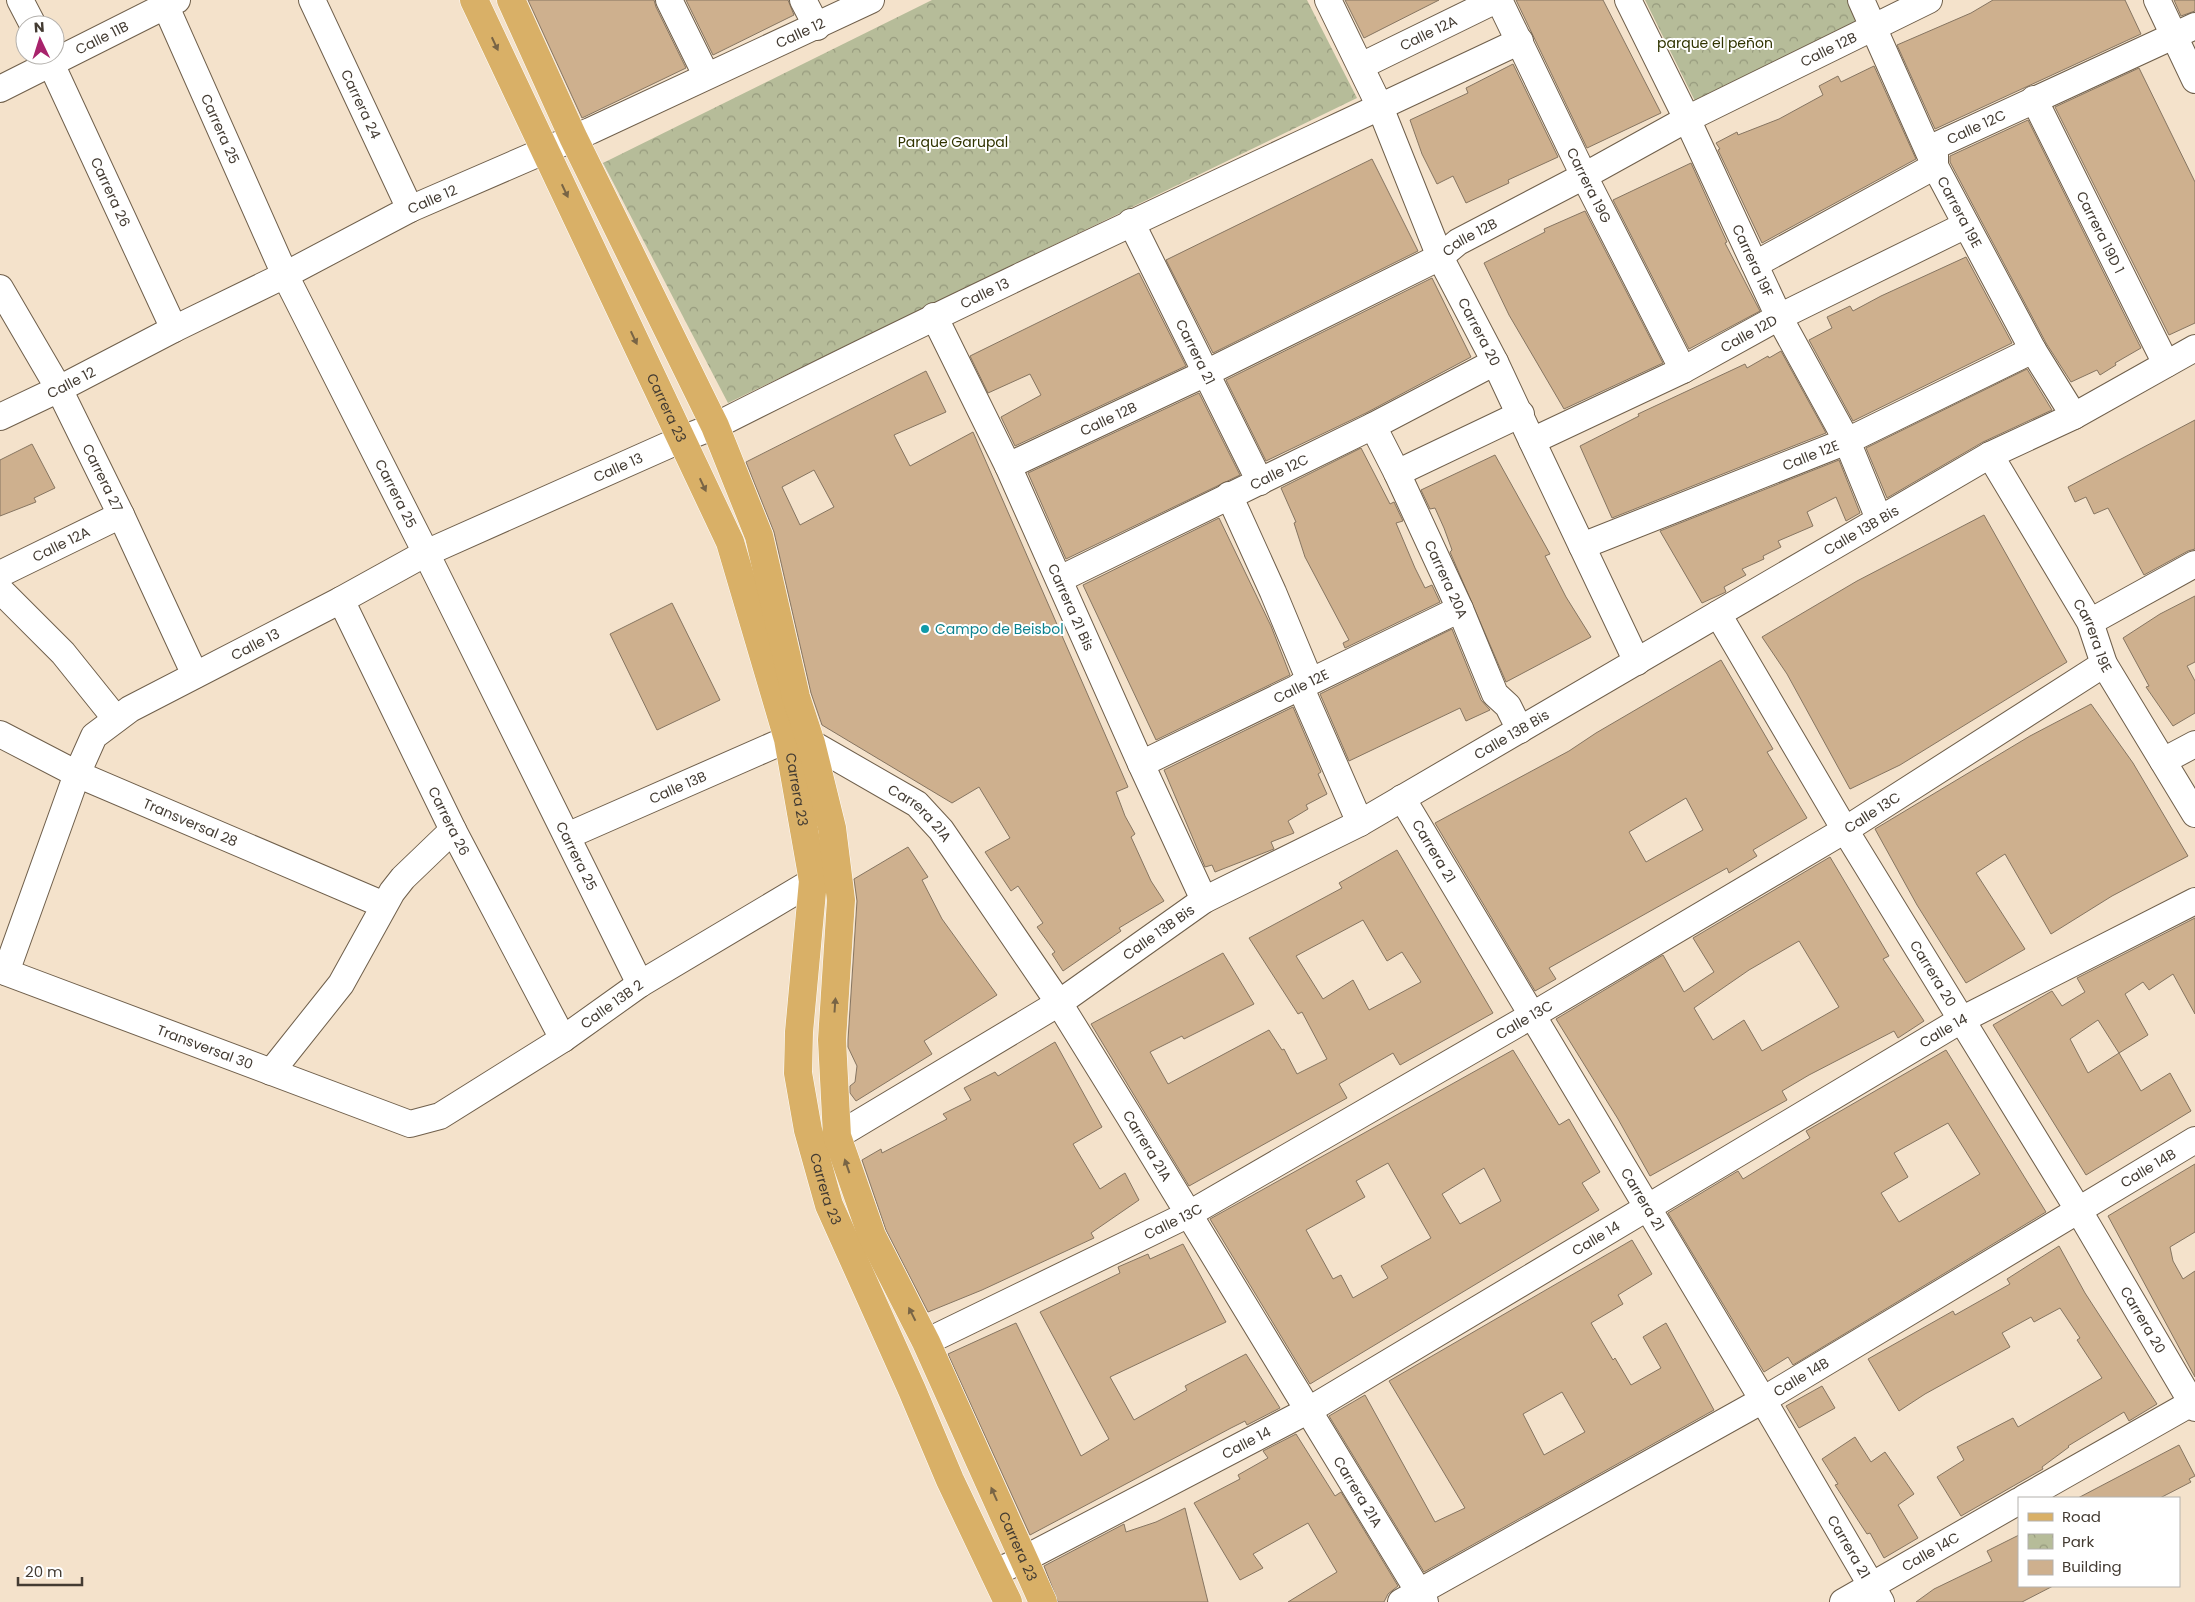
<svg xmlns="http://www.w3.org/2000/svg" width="2195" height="1602" font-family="Poppins,sans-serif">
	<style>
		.park { fill: url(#park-crowns) }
		.building { fill: #ceb08e; stroke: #867561; fill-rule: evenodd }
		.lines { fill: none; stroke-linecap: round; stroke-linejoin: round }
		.minor-casing { stroke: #6f5f4b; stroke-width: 28 }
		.major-casing { stroke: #fff; stroke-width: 29 }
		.minor { stroke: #fff; stroke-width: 26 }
		.major { stroke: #d9b067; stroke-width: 28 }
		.oneway { fill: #786445 }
		.culture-dot { fill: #0f9aa8; stroke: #fff; stroke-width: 2 }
		.labels { text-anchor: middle; stroke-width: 4; stroke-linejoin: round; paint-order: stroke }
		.street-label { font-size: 14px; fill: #433b32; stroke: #fff }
		.park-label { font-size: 14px; fill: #303400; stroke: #fff }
		.culture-label { font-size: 14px; fill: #0d838f; stroke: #fff; text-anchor: start }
	</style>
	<defs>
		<pattern id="park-crowns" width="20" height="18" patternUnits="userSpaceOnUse" patternTransform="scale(1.25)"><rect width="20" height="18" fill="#b6bc99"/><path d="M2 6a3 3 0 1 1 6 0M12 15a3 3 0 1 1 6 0" fill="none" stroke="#969a7d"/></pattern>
	</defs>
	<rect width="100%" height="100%" fill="#f4e2cb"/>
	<!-- park -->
	<g class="park">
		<path d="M932,0H1307L1357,98L728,403L603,163Z"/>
		<path d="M1645,0H1850L1860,21L1695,101Z"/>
	</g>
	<!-- building -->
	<g class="building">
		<path d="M528,0H654L656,7L686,68L582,118Z"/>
		<path d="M686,0H788L794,15L713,55Z"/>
		<path d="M1345,0H1439L1364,38Z"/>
		<path d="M1516,0H1603L1661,113L1587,148Z"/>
		<path d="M1993,0H2125L2141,34L1935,129L1897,45L1971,13Z"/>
		<path d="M2174,0H2195V11L2181,16Z"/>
		<path d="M1513,64L1558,157L1508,180L1509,183L1466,203L1453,176L1437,184L1422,154L1410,120L1468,93L1466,88Z"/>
		<path d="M1874,66L1916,159L1762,243L1718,150L1720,149L1716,143L1737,132L1738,135L1779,119L1823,95L1819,86L1838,76L1841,82Z"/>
		<path d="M2139,68L2195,182V323L2169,335L2055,107Z"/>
		<path d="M2028,120L2141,348L2115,363L2116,365L2100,375L2097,370L2071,382L2046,343L1950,162V156Z"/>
		<path d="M1372,159L1418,251L1213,353L1166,260Z"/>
		<path d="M1691,163L1727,242L1725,243L1760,311L1689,349L1613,200Z"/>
		<path d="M1585,211L1663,363L1564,409L1509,315L1484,263L1545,232L1544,229Z"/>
		<path d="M1966,257L2012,343L1853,421L1809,340L1832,328L1827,317L1850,306L1853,311L1881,296Z"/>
		<path d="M1139,273L1186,366L1015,446L1001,417L1041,395L1030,374L988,393L970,356Z"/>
		<path d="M1432,278L1471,357L1366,413L1266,461L1226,380Z"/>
		<path d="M1781,351L1826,433L1612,518L1580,446L1639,416L1638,414L1745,364L1747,368L1768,356L1769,358Z"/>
		<path d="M2027,369L2052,410L1983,442L1887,498L1866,448Z"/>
		<path d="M926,371L946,412L894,435L910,466L973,432L1128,787L1116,792L1125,816L1135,834L1131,837L1151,881L1164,901L1119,928L1121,931L1063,971L1052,954L1055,952L1037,927L1043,923L1018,886L1011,891L985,852L1010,838L979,787L952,803L822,725L811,693L774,532L746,462ZM814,470L834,507L800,525L782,487Z"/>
		<path d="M1199,393L1240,475L1066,559L1028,473Z"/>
		<path d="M2195,420V549L2188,551L2144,575L2108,508L2094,514L2086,497L2075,502L2068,487Z"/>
		<path d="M32,444L55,488L34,498L36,502L0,516V460Z"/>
		<path d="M1361,448L1390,504L1394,502L1403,521L1396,523L1415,568L1425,588L1432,585L1440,602L1345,648L1343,643L1349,640L1305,557L1294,523L1296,522L1281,488Z"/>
		<path d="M1495,455L1550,554L1545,556L1566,597L1591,637L1506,682L1450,552L1452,550L1444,528L1435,508L1430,509L1421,490Z"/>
		<path d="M1839,460L1860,513L1846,521L1836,497L1807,512L1813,526L1778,541L1781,547L1763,556L1764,559L1742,569L1746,575L1724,587L1726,592L1702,603L1660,531Z"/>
		<path d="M1984,515L2067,662L1900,765L1850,789L1787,674L1762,637L1857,581Z"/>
		<path d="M1219,518L1271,626L1290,675L1156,740L1083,585Z"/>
		<path d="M2195,596V662L2187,666L2195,681V713L2173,726L2146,687L2149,686L2123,638L2160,614Z"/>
		<path d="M672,603L720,700L657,730L610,634Z"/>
		<path d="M1452,629L1481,700L1490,710L1466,721L1460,708L1349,761L1320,694Z"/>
		<path d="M1721,660L1773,749L1767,752L1807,818L1753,850L1757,856L1729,873L1727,868L1549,968L1556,979L1535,991L1435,823L1569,751L1596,733ZM1686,798L1703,830L1646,862L1629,832Z"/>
		<path d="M2091,704L2133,763L2188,856L2112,896L2051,934L2005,854L1976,873L2025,949L1966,983L1917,905L1875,829L2030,736Z"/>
		<path d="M1293,707L1321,772L1318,774L1327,794L1306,805L1308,809L1288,821L1294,833L1271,842L1274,849L1215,872L1212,865L1205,867L1164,770Z"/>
		<path d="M908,847L928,877L922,880L942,919L997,995L924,1041L932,1054L856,1101L850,1093V1086L855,1082L857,1066L848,1047V1040L857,901L854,879Z"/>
		<path d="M1397,850L1493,1013L1400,1065L1393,1053L1339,1084L1347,1098L1189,1186L1091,1024L1223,953L1254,1004L1184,1039L1182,1036L1150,1052L1168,1084L1269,1030L1282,1050L1284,1049L1297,1074L1327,1059L1302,1012L1298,1014L1249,938L1342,888L1339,883ZM1363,920L1387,961L1402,952L1421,982L1369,1010L1353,980L1323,999L1296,956Z"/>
		<path d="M1830,857L1889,956L1883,959L1924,1021L1898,1038L1894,1031L1809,1075L1782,1091L1787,1100L1650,1176L1618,1119L1556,1019L1663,955L1684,992L1714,972L1693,938ZM1799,941L1839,1007L1762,1051L1744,1020L1713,1040L1694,1008L1749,970Z"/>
		<path d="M2195,918V1014L2173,974L2149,990L2143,982L2125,994L2148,1035L2119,1053L2141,1091L2170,1073L2191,1111L2086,1175L1993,1025L2052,991L2062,1006L2085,992L2077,978ZM2098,1020L2119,1053L2088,1073L2070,1039Z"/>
		<path d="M1055,1042L1102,1127L1073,1144L1100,1189L1125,1173L1139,1200L1091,1233L1094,1238L982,1290L928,1312L886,1230L862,1160L881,1149L882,1153L947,1119L943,1114L971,1100L964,1088L995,1072L998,1076Z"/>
		<path d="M1513,1050L1559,1125L1569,1119L1600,1172L1582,1183L1599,1210L1310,1384L1210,1219ZM1388,1163L1431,1238L1381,1266L1388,1278L1353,1298L1341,1275L1333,1279L1306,1230L1365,1197L1356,1181ZM1484,1168L1501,1201L1460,1224L1442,1194Z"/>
		<path d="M1946,1050L2046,1212L1793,1365L1788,1357L1764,1372L1668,1213L1738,1171L1743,1179L1810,1138L1806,1131ZM1948,1123L1980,1174L1899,1222L1881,1193L1908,1177L1894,1153Z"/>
		<path d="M2195,1164V1232L2170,1247L2173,1261L2183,1279L2195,1271V1377L2108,1216Z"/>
		<path d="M1632,1240L1652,1274L1618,1295L1623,1304L1591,1323L1613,1360L1615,1358L1631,1385L1661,1368L1643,1337L1666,1323L1714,1410L1424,1572L1329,1416L1365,1395L1435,1522L1465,1508L1389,1381ZM1562,1392L1585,1432L1544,1455L1523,1414Z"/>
		<path d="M1183,1244L1226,1322L1110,1377L1134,1420L1187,1390L1185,1386L1246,1354L1280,1408L1247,1425L1245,1421L1231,1428L1030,1535L948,1354L1016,1323L1081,1456L1109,1439L1040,1312L1120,1273L1118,1267L1148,1254L1150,1259Z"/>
		<path d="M2059,1246L2085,1293L2157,1404L2129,1421L2124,1412L2068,1446L2069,1447L2042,1467L2043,1469L1961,1516L1937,1477L1964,1460L1957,1447L2013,1418L2018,1427L2102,1378L2077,1340L2080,1338L2060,1308L2034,1322L2031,1317L2002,1333L2010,1347L1925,1394L1899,1411L1868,1359L1953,1311L1955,1315L2010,1284L2007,1279Z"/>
		<path d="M1822,1386L1835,1408L1799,1428L1786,1406Z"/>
		<path d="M1296,1434L1335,1496L1341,1492L1398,1586L1388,1594L1384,1602H1288L1337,1572L1308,1523L1253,1554L1263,1568L1240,1580L1194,1503L1240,1479L1238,1475L1268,1458L1263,1451Z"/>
		<path d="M1855,1437L1871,1462L1885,1452L1914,1494L1898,1505L1918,1538L1884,1558L1870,1533L1867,1534L1835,1485L1838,1484L1822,1459Z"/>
		<path d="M2179,1445L2195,1476L2189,1479L2191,1482L2160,1498H2078Z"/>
		<path d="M1185,1508L1208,1602H1058L1044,1566L1124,1524L1126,1532L1156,1522Z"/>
		<path d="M2019,1535V1586H2053L2022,1602H1916L1934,1589L1992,1561L1987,1551Z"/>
	</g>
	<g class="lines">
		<!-- minor casing -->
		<g class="minor-casing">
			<g id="minor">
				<path d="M20,0L33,25"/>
				<path id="s1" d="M163,0L285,275L426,553L640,984"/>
				<path id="s2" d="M312,0L410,209"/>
				<path d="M669,0L706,75"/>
				<path d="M803,0L817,27"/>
				<path id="s3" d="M1328,0L1380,107L1440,257L1495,362L1532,441L1637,662"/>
				<path id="s4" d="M1499,0L1584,176L1683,370"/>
				<path id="s5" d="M1628,0L1687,119L1779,317L1847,441L1879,519"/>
				<path id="s6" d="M1861,0L1935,166L2033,350L2074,416"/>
				<path d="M2157,0L2195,80"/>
				<path id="s7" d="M47,55L174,329"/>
				<path id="s8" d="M1361,66L1496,0"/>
				<path id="s9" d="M0,89L177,0"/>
				<path id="s10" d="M2034,99L2166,364"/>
				<path id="s11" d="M1131,222L1260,482"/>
				<path id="s12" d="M1754,263L1761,261L1935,166V146L2195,26"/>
				<path id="s13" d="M0,288L59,389L121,515L195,675"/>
				<path id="s14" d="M934,316L1008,466L1141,764L1204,900"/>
				<path id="s15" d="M0,417L59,389L174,329L285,275L410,209L590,131L871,0"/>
				<path id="s16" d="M1373,426L1397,473L1460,609L1495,694L1508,706L1520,730"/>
				<path id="s17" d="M1532,441L1683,370L1779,317L1966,225"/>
				<path id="s18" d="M1990,455L2090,622L2104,664L2195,814"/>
				<path id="s19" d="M1008,466L1206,373L1440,257L1458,242L1584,176L1687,119L1929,0"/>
				<path d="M1397,473L1521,414"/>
				<path d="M1229,495L1273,592L1310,681"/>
				<path id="s20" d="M1582,546L1847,441L2033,350"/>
				<path id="s21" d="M0,574L121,515"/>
				<path id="s22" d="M1060,579L1373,426L1495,362"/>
				<path d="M0,590L63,653L116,719"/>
				<path id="s23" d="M341,600L453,830L563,1039"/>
				<path id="s24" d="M1718,614L1845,830L2079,1211L2195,1408"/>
				<path d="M2090,622L2195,564"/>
				<path d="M1300,686L1360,823"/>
				<path id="s25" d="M0,734L77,774L384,905"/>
				<path id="s26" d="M811,743L917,804L941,830L1059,1003L1129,1116L1425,1602"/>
				<path d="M2163,761L2195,744"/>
				<path id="s27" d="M1141,764L1460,609"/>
				<path id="s28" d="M1402,798L1763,1400L1881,1602"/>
				<path id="s29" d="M567,836L788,739"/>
				<path id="s30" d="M0,970L410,1124L440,1116L563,1039L640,984L813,881"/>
				<path id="s31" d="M6,972L77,774L94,736L130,709L341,600L426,553L682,439L715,426C981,291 1251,168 1520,41"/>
				<path d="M271,1072L341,984L392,892L403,878L453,830"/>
				<path id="s32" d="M837,1136L1059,1003L1204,900L1360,823L1990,455L2074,416L2195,348"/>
				<path id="s33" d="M926,1342L1189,1214L1531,1016L1845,830L2104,664"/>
				<path d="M2024,1498L2195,1401"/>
				<path id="s34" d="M994,1573L1024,1559L1309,1410L1961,1020L2195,901"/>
				<path id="s35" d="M1401,1602L1763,1400L2195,1140"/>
				<path id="s36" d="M1843,1602L2019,1501"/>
			</g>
		</g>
		<!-- major casing -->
		<g class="major-casing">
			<g id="major">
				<path id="s37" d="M474,0L730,542L788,739L813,881L799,1032L798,1073L808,1130L829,1205L912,1390L950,1480L1008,1602"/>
				<path id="s38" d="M511,0L573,137L715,426L759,536L796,697L811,743L832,828L841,900L832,1040L837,1136L872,1236L926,1342L1043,1602"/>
			</g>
		</g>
		<!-- minor -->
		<use href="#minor" class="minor"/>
		<!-- major -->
		<use href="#major" class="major"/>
	</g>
	<!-- one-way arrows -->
	<defs><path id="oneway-solid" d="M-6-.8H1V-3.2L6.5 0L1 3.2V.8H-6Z" transform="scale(1.25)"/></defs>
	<g class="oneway">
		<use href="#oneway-solid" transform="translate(495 44) rotate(65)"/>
		<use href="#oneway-solid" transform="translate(565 191) rotate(65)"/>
		<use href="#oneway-solid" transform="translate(634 338) rotate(65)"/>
		<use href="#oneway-solid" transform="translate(703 485) rotate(65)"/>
		<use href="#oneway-solid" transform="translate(835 1005) rotate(-86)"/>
		<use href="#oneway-solid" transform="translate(847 1166) rotate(-109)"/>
		<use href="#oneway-solid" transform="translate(912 1314) rotate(-117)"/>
		<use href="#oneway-solid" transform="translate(994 1494) rotate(-114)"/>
	</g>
	<!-- markers -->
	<circle class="culture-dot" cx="925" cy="629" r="5"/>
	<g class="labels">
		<!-- street labels -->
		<g class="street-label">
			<text dy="5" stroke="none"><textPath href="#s8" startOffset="75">Calle 12A</textPath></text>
			<text dy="5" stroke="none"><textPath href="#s15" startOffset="888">Calle 12</textPath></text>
			<text dy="5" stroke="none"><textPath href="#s9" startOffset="114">Calle 11B</textPath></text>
			<text dy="5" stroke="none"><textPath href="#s19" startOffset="921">Calle 12B</textPath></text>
			<text dy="5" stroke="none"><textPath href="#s2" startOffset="115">Carrera 24</textPath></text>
			<text dy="5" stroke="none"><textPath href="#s12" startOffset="271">Calle 12C</textPath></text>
			<text dy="5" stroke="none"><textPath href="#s1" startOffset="141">Carrera 25</textPath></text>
			<text dy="5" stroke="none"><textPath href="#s4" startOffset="206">Carrera 19G</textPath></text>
			<text dy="5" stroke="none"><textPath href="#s7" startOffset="151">Carrera 26</textPath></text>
			<text dy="5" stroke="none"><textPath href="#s15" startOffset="484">Calle 12</textPath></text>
			<text dy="5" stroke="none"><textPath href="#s6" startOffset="234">Carrera 19E</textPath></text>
			<text dy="5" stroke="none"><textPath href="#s10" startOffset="149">Carrera 19D 1</textPath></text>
			<text dy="5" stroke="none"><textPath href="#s19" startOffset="516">Calle 12B</textPath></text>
			<text dy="5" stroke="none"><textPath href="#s5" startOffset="289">Carrera 19F</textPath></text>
			<text dy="5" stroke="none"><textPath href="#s31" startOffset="1248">Calle 13</textPath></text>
			<text dy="5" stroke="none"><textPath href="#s3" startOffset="365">Carrera 20</textPath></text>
			<text dy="5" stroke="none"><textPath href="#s17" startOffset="242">Calle 12D</textPath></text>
			<text dy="5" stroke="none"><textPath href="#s11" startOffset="145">Carrera 21</textPath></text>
			<text dy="5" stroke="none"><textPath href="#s15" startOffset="79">Calle 12</textPath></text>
			<text dy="5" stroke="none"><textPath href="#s37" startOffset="451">Carrera 23</textPath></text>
			<text dy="5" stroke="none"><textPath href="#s19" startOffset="111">Calle 12B</textPath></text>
			<text dy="5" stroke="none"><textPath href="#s20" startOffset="246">Calle 12E</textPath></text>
			<text dy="5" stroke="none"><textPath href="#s31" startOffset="842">Calle 13</textPath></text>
			<text dy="5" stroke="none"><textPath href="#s22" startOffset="244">Calle 12C</textPath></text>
			<text dy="5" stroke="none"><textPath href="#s13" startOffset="216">Carrera 27</textPath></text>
			<text dy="5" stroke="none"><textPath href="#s1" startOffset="546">Carrera 25</textPath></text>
			<text dy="5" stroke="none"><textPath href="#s32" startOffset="1191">Calle 13B Bis</textPath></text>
			<text dy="5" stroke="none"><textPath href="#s21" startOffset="68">Calle 12A</textPath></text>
			<text dy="5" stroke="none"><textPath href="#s16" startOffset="170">Carrera 20A</textPath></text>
			<text dy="5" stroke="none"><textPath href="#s14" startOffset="322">Carrera 21 Bis</textPath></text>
			<text dy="5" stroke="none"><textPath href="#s18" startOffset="208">Carrera 19E</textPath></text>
			<text dy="5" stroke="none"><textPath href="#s31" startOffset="438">Calle 13</textPath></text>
			<text dy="5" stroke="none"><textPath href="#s27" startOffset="178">Calle 12E</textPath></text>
			<text dy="5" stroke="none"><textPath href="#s32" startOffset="786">Calle 13B Bis</textPath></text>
			<text dy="5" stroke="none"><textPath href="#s29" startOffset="121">Calle 13B</textPath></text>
			<text dy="5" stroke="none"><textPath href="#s37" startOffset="856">Carrera 23</textPath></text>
			<text dy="5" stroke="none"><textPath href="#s33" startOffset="1085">Calle 13C</textPath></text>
			<text dy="5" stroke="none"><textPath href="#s26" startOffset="130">Carrera 21A</textPath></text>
			<text dy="5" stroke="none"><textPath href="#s23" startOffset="246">Carrera 26</textPath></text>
			<text dy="5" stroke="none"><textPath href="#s25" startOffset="210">Transversal 28</textPath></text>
			<text dy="5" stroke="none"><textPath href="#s28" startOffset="62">Carrera 21</textPath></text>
			<text dy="5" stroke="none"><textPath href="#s1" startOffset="951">Carrera 25</textPath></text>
			<text dy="5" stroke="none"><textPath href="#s32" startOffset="381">Calle 13B Bis</textPath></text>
			<text dy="5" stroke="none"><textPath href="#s24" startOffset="419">Carrera 20</textPath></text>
			<text dy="5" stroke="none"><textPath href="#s30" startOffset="674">Calle 13B 2</textPath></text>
			<text dy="5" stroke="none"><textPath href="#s33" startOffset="680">Calle 13C</textPath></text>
			<text dy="5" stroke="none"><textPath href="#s34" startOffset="1094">Calle 14</textPath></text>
			<text dy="5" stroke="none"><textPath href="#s30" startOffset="219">Transversal 30</textPath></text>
			<text dy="5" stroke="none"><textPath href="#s26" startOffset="535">Carrera 21A</textPath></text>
			<text dy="5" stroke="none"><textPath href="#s35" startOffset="864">Calle 14B</textPath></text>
			<text dy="5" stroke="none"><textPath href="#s37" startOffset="1261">Carrera 23</textPath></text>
			<text dy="5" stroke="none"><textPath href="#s28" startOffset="468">Carrera 21</textPath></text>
			<text dy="5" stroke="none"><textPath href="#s33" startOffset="275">Calle 13C</textPath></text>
			<text dy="5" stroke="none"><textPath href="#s34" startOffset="689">Calle 14</textPath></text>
			<text dy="5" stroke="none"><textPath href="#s24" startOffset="824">Carrera 20</textPath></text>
			<text dy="5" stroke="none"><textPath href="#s35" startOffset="459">Calle 14B</textPath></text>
			<text dy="5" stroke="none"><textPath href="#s34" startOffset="284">Calle 14</textPath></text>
			<text dy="5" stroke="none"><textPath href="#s26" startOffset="940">Carrera 21A</textPath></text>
			<text dy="5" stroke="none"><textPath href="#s38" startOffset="1650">Carrera 23</textPath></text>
			<text dy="5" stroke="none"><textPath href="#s28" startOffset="872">Carrera 21</textPath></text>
			<text dy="5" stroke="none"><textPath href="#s36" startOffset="101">Calle 14C</textPath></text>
		</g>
		<!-- park labels -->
		<g class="park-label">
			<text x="1715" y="48">parque el peñon</text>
			<text x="953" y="147">Parque Garupal</text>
		</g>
		<!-- culture labels -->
		<g class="culture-label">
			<text x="935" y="634">Campo de Beisbol</text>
		</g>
	</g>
	<!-- legend -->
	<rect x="2018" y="1497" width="162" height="90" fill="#ffffff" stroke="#b4b1ad"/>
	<rect x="2028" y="1513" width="25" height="8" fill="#d9b067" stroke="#b4b1ad"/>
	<text x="2062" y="1522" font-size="15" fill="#433b32">Road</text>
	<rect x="2028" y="1534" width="25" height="15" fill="url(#park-crowns)" stroke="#b4b1ad"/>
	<text x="2062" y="1547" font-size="15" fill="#433b32">Park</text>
	<rect x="2028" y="1560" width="25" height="15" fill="#ceb08e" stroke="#b4b1ad"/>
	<text x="2062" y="1572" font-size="15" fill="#433b32">Building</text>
	<!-- north arrow -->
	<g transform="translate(40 40) rotate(356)"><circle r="24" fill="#ffffff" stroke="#b4b1ad"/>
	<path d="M0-4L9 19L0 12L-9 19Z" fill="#a8236c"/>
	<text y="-8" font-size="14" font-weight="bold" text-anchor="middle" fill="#433b32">N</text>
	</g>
	<!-- scale -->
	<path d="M18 1577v8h64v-8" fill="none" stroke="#433b32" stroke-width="2.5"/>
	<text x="25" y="1577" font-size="15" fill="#433b32" stroke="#ffffff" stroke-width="4" paint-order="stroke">20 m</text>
</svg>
